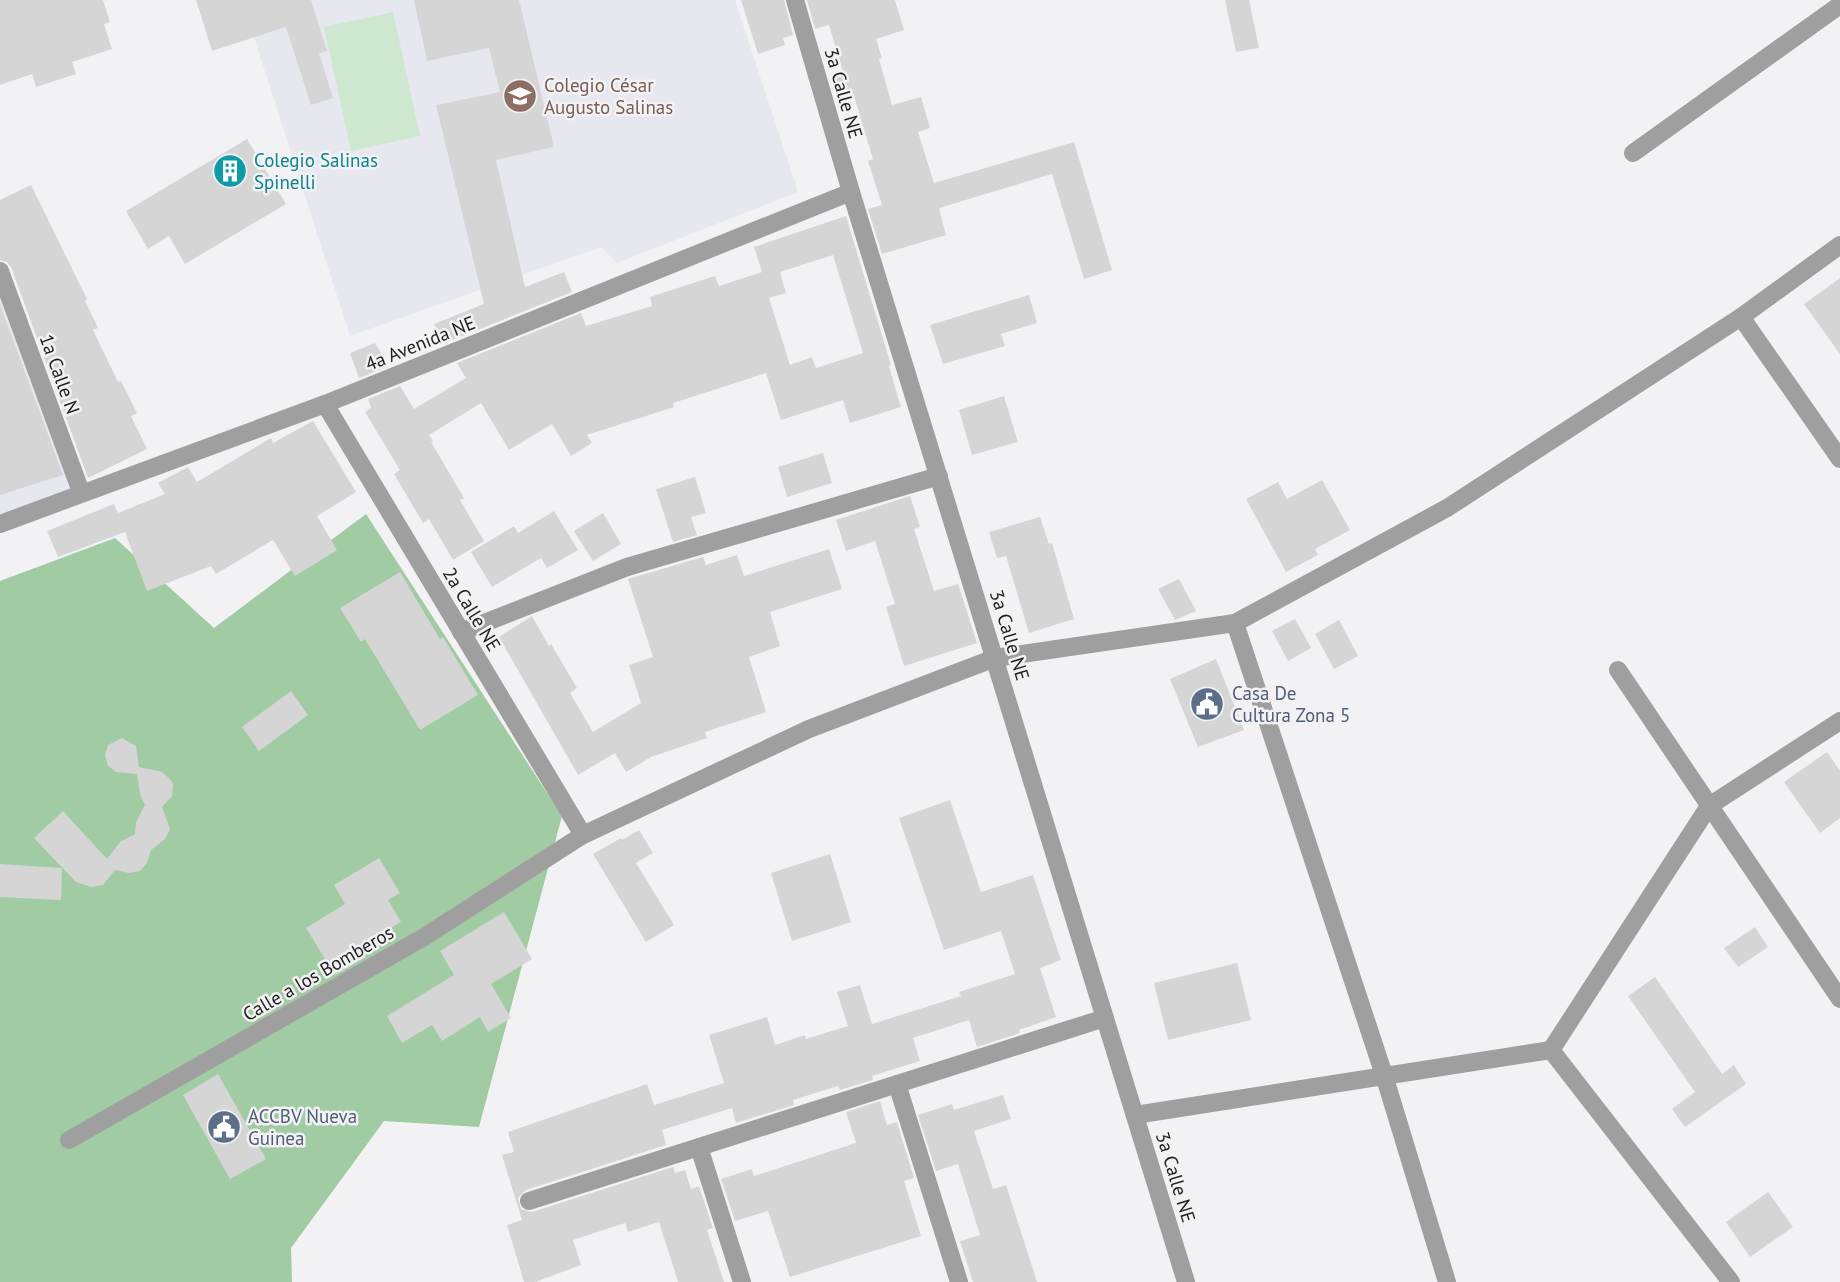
<svg xmlns="http://www.w3.org/2000/svg" width="1840" height="1282" font-family="'PT Sans',sans-serif">
	<style>
		.built { fill: #e7e7f0 }
		.green { fill: #cde8ce }
		.forest { fill: #a1cba2 }
		.building { fill: #d6d5d6; fill-rule: evenodd }
		.lines { fill: none; stroke-linecap: round; stroke-linejoin: round }
		.minor { stroke: #a09f9f; stroke-width: 18 }
		.labels { text-anchor: middle; stroke-width: 5; stroke-linejoin: round; paint-order: stroke }
		.education-label { font-size: 19px; fill: #785e54; stroke: #f2f2f4; text-anchor: start }
		.street-label { font-size: 19px; fill: #1e1e1e; stroke: #f2f2f4 }
		.culture-label { font-size: 19px; fill: #0d838f; stroke: #f2f2f4; text-anchor: start }
		.service-label { font-size: 19px; fill: #4e5e75; stroke: #f2f2f4; text-anchor: start }
	</style>
	<rect width="100%" height="100%" fill="#f2f2f4"/>
	<!-- built -->
	<g class="built">
		<path d="M242,0H735L798,192L617,263L601,247L350,336Z"/>
		<path d="M0,276L77,491L0,520Z"/>
	</g>
	<!-- green -->
	<path class="green" d="M393,12L420,136L351,151L324,27Z"/>
	<!-- forest -->
	<path class="forest" d="M366,514L562,816L479,1127L384,1121L291,1248L292,1282H0V581L115,538L214,628Z"/>
	<!-- building -->
	<g class="building">
		<path d="M0,0H103L110,22L104,24L112,49L72,62L76,74L36,87L32,74L0,85Z"/>
		<path d="M196,0H311L327,51L319,53L333,98L311,105L286,27L212,51Z"/>
		<path d="M414,0H519L554,147L496,160L525,287L564,272L572,292L445,343L434,324L484,304L436,105L500,92L489,48L427,61Z"/>
		<path d="M741,0H784L793,35L783,38L785,45L758,54Z"/>
		<path d="M807,0H895L904,30L876,39L882,58L879,59L892,105L921,97L930,128L918,132L934,183L1074,142L1112,270L1084,279L1052,174L939,208L946,235L882,254L868,209L882,205L868,161L873,159L854,96L843,99L836,78L844,75L829,25L815,29Z"/>
		<path d="M1225,0H1249L1259,48L1236,52Z"/>
		<path d="M247,139L286,204L185,264L169,236L148,249L126,211Z"/>
		<path d="M31,185L87,299L85,301L98,328L93,330L118,382L121,381L137,413L131,416L147,449L88,478L11,267L7,262L0,260V200Z"/>
		<path d="M846,216L891,365L889,366L901,407L850,423L843,400L781,420L766,373L673,403L674,407L587,435L592,443L571,456L552,424L509,450L481,403L429,435L433,441L431,442L464,498L460,500L484,541L453,560L429,519L423,523L394,474L400,470L365,412L371,408L368,399L400,386L414,409L466,378L457,363L581,313L586,326L652,306L650,297L715,276L719,286L762,272L754,247ZM833,255L863,353L816,368L812,357L790,365L769,298L786,293L780,272Z"/>
		<path d="M1840,278V354L1804,304Z"/>
		<path d="M1029,295L1037,323L1001,334L1005,346L943,364L930,325Z"/>
		<path d="M0,304L63,475L0,495Z"/>
		<path d="M375,343L389,366L359,378L350,353Z"/>
		<path d="M1004,396L1018,442L972,455L959,410Z"/>
		<path d="M313,421L356,492L317,516L337,550L295,576L273,540L216,574L211,566L147,591L125,532L58,557L47,531L114,504L118,513L165,494L158,483L188,467L197,482L271,438L273,443Z"/>
		<path d="M823,453L832,483L787,497L778,467Z"/>
		<path d="M695,477L706,513L691,517L697,535L673,542L656,489Z"/>
		<path d="M1322,480L1350,530L1315,549L1318,555L1286,572L1246,499L1278,482L1287,499Z"/>
		<path d="M910,496L920,527L914,529L934,591L958,584L977,643L904,666L886,607L895,604L875,541L846,551L836,520Z"/>
		<path d="M554,511L578,550L547,568L541,558L492,587L471,552L514,526L518,533Z"/>
		<path d="M603,513L621,544L593,561L574,531Z"/>
		<path d="M1040,517L1049,544L1052,543L1074,619L1029,633L1006,556L997,558L989,532Z"/>
		<path d="M829,549L842,589L770,612L780,646L749,657L766,712L705,732L707,738L651,757L626,772L615,753L578,775L499,637L532,616L549,646L551,644L577,688L570,693L593,732L641,703L629,665L653,657L628,579L703,557L706,565L737,555L744,576Z"/>
		<path d="M400,572L440,639L443,637L478,695L420,730L365,639L361,642L340,608Z"/>
		<path d="M1179,579L1196,611L1175,620L1158,589Z"/>
		<path d="M1295,619L1311,648L1288,661L1272,631Z"/>
		<path d="M1339,620L1358,656L1334,669L1315,634Z"/>
		<path d="M1216,659L1244,730L1198,747L1170,679Z"/>
		<path d="M291,691L308,715L259,751L242,727Z"/>
		<path d="M122,738L136,746L139,767L162,772L170,779L173,784L172,796L162,807L170,829L165,839L151,850L147,863L140,871L129,873L115,870L103,885L91,887L76,882L34,838L63,811L107,859L120,842L135,834L136,822L145,805L140,794L137,774L117,772L108,766L105,755L108,745Z"/>
		<path d="M1827,752L1840,771V818L1820,833L1784,782Z"/>
		<path d="M950,800L981,892L1033,875L1061,960L1040,968L1056,1017L1019,1030L1020,1033L977,1047L969,1020L913,1038L920,1061L872,1076L873,1080L840,1090L838,1086L793,1100L794,1105L736,1123L732,1108L662,1130L666,1145L526,1190L518,1198L521,1209L532,1212L673,1167L675,1173L685,1170L691,1189L699,1186L713,1228L707,1230L724,1282H678L659,1222L628,1232L625,1223L573,1240L581,1265L535,1282H524L507,1225L522,1220L502,1155L514,1152L508,1132L647,1084L654,1105L724,1083L709,1035L767,1017L775,1045L805,1035L806,1039L848,1026L837,992L860,985L872,1024L961,996L959,992L1015,974L1001,931L944,950L899,818Z"/>
		<path d="M639,830L653,853L636,863L674,925L646,942L593,854L621,838L622,840Z"/>
		<path d="M830,854L851,922L792,941L771,873Z"/>
		<path d="M379,858L400,893L388,900L401,922L360,946L366,957L335,975L306,928L345,904L334,885Z"/>
		<path d="M0,864L62,868L61,900L0,897Z"/>
		<path d="M504,912L532,959L491,984L511,1018L488,1032L480,1017L442,1041L432,1025L402,1043L387,1016L454,975L440,951Z"/>
		<path d="M1755,927L1768,947L1738,967L1724,948Z"/>
		<path d="M1237,963L1251,1020L1168,1040L1154,983Z"/>
		<path d="M1655,977L1722,1074L1734,1065L1746,1084L1685,1127L1672,1109L1695,1092L1628,996Z"/>
		<path d="M218,1074L266,1159L230,1179L183,1095Z"/>
		<path d="M1003,1095L1011,1119L974,1131L993,1189L1006,1185L1037,1282H973L960,1241L980,1235L958,1164L936,1171L918,1115L952,1104L954,1110Z"/>
		<path d="M880,1101L887,1125L897,1122L914,1178L904,1181L921,1236L790,1277L768,1211L735,1221L721,1179L752,1169L754,1176L856,1143L846,1112Z"/>
		<path d="M1768,1192L1793,1227L1750,1257L1726,1222Z"/>
	</g>
	<g class="lines">
		<!-- minor -->
		<g class="minor">
			<path d="M795,0L851,192L1186,1282"/>
			<path d="M1633,153L1840,5"/>
			<path d="M0,271L81,492"/>
			<path d="M1741,317L1840,459"/>
			<path d="M325,404L583,835"/>
			<path d="M0,524L325,404L851,192"/>
			<path d="M1235,623L1384,1075L1447,1282"/>
			<path d="M461,632L627,567L939,476"/>
			<path d="M1618,670L1840,999"/>
			<path d="M1551,1050L1731,1282"/>
			<path d="M897,1084L959,1282"/>
			<path d="M1135,1115L1551,1050L1709,806L1840,721"/>
			<path d="M69,1140L424,937L583,835L809,729L995,658L1235,623L1447,508L1741,317L1840,245"/>
			<path d="M699,1147L742,1282"/>
			<path d="M529,1201L1105,1018"/>
		</g>
	</g>
	<!-- icons -->
	<defs>
		<g id="school-disc" transform="scale(1.75)"><circle r="9.5" fill="#8d6e63" stroke="#f2f2f4"/><path d="M0-5L7-2L0 1L-7-2ZM-4 1L0 2.5L4 1V4Q0 6-4 4Z" fill="#fff"/></g>
		<g id="building-disc" transform="scale(1.75)"><circle r="9.5" fill="#0f9aa8" stroke="#f2f2f4"/><path d="M-4-6H4V6H1V3H-1V6H-4ZM-2.5-4.3h1.7v1.8h-1.7ZM.8-4.3h1.7v1.8H.8ZM-2.5-1h1.7V.8h-1.7ZM.8-1h1.7V.8H.8Z" fill="#fff"/></g>
		<g id="civic-disc" transform="scale(1.75)"><circle r="9.5" fill="#5c6f8a" stroke="#f2f2f4"/><path d="M-.6-6.5H3V-4.5H.6V-3L4-1V1h2V6H-6V1h2V-1L-.6-3ZM-1.2 2.5V6h2.4V2.5Z" fill="#fff"/></g>
	</defs>
	<g fill-rule="evenodd">
		<use href="#school-disc" x="520" y="96"/>
		<use href="#building-disc" x="230" y="171"/>
		<use href="#civic-disc" x="1207" y="704"/>
		<use href="#civic-disc" x="224" y="1127"/>
	</g>
	<g class="labels">
		<!-- education labels -->
		<g class="education-label">
			<text x="544" y="92">Colegio César<tspan x="544" dy="22">Augusto Salinas</tspan></text>
		</g>
		<!-- street labels -->
		<g class="street-label">
			<text transform="translate(844 93) rotate(74)" y="7">3a Calle NE</text>
			<text transform="translate(420 343) rotate(-22)" y="7">4a Avenida NE</text>
			<text transform="translate(60 374) rotate(70)" y="7">1a Calle N</text>
			<text transform="translate(472 609) rotate(59)" y="7">2a Calle NE</text>
			<text transform="translate(1010 635) rotate(73)" y="7">3a Calle NE</text>
			<text transform="translate(318 973) rotate(-30)" y="7">Calle a los Bomberos</text>
			<text transform="translate(1176 1177) rotate(73)" y="7">3a Calle NE</text>
		</g>
		<!-- culture labels -->
		<g class="culture-label">
			<text x="254" y="167">Colegio Salinas<tspan x="254" dy="22">Spinelli</tspan></text>
		</g>
		<!-- service labels -->
		<g class="service-label">
			<text x="1232" y="700">Casa De<tspan x="1232" dy="22">Cultura Zona 5</tspan></text>
			<text x="248" y="1123">ACCBV Nueva<tspan x="248" dy="22">Guinea</tspan></text>
		</g>
	</g>
</svg>
